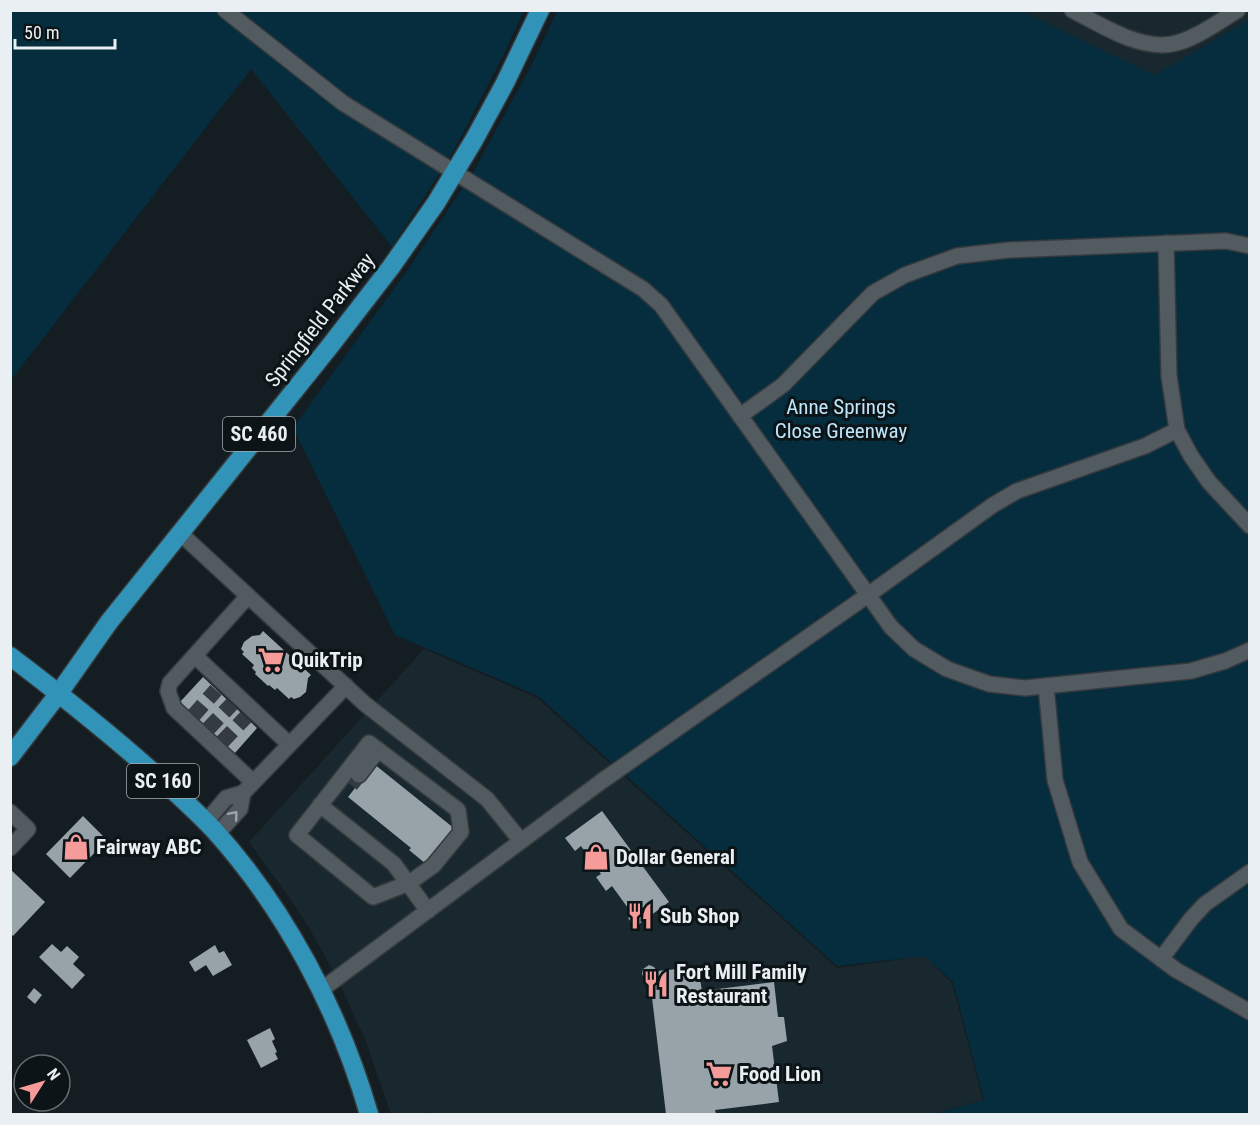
<svg xmlns="http://www.w3.org/2000/svg" width="1260" height="1125" font-family="'Roboto Condensed',sans-serif">
	<style>
		.built { fill: #19282f }
		.green { fill: #052d3d }
		.building { fill: #98a3a9 }
		.lines { fill: none; stroke-linecap: round; stroke-linejoin: round }
		.minor-tunnel { stroke: #343c41; stroke-width: 15; stroke-dasharray: 15 8; stroke-linecap: butt }
		.minor-casing { stroke: #353a3e; stroke-width: 18 }
		.major-casing { stroke: #353a3e; stroke-width: 21 }
		.minor { stroke: #515b60; stroke-width: 15 }
		.major { stroke: #3293b8; stroke-width: 18 }
		.oneway { stroke: #9da5a9 }
		.labels { text-anchor: middle; stroke-width: 6; stroke-linejoin: round; paint-order: stroke }
		.shield { fill: #0c1418; stroke: #a7adb1; stroke-width: 1.5 }
		.shield-label { font-size: 20px; font-weight: bold; fill: #e9eff2 }
		.street-label { font-size: 21px; fill: #e9eff2; stroke: #0c1418 }
		.park-label { font-size: 21px; fill: #bee6fa; stroke: #0c1418 }
		.poi-label { font-size: 21px; font-weight: bold; fill: #e9eff2; stroke: #0c1418; text-anchor: start }
	</style>
	<rect width="100%" height="100%" fill="#141d22"/>
	<!-- built -->
	<g class="built">
		<path d="M1249,10L1250,20L1154,75L1022,11Z"/>
		<path d="M424,649L537,698L837,968L925,956L952,983L983,1100L932,1114H433L429,1112L423,1114H391L365,1039L336,976L308,926L289,897L249,842Z"/>
	</g>
	<!-- green -->
	<g class="green">
		<path d="M11,11H524L503,56L452,154L392,247L251,69L11,380Z"/>
		<path d="M557,11H1022L1154,75L1249,20V1114H933L984,1100L953,982L925,956L837,966L538,696L395,635L293,428L409,268L474,171L532,64Z"/>
	</g>
	<!-- building -->
	<g class="building">
		<path d="M263,631L311,675L308,678L306,692L300,697L294,699L291,697L289,699L277,688L275,690L269,685L268,686L255,674L256,672L252,668L254,665L242,654L244,652L241,649L244,642L252,636L260,635Z"/>
		<path d="M203,677L257,728L234,754L180,702Z"/>
		<path d="M374,764L455,829L426,864L409,850L411,848L348,797Z"/>
		<path d="M602,811L669,902L635,927L628,918L633,915L612,886L606,891L596,877L601,874L581,846L575,851L565,838Z"/>
		<path d="M83,816L107,840L70,878L46,854Z"/>
		<path d="M10,869L45,902L13,936L10,933Z"/>
		<path d="M52,944L61,952L67,946L79,957L73,964L85,975L72,989L39,957Z"/>
		<path d="M215,945L219,953L224,951L232,965L213,976L206,965L195,972L189,962Z"/>
		<path d="M649,965L654,967L657,971L698,967L702,991L774,982L778,1017H784L787,1041L772,1046L779,1102L715,1110L716,1114H666L650,981L644,978L642,974L643,969Z"/>
		<path d="M34,988L42,995L35,1004L27,997Z"/>
		<path d="M270,1028L275,1039L272,1041L277,1052L275,1053L278,1059L261,1068L247,1040Z"/>
	</g>
	<g class="lines">
		<!-- minor-tunnel -->
		<g class="minor-tunnel">
			<path d="M193,716L216,690"/>
			<path d="M208,729L232,704"/>
			<path d="M222,742L246,717"/>
			<path d="M351,785L359,775"/>
		</g>
		<!-- minor casing -->
		<g class="minor-casing">
			<g id="minor">
				<path d="M225,10L343,103L643,289L661,305L891,627L914,649L947,669L989,684L1025,688L1191,671L1225,661L1250,650"/>
				<path d="M1072,10C1101,25 1139,50 1172,44C1194,40 1218,22 1238,10"/>
				<path d="M1166,243L1169,376L1177,430L1191,456L1209,482L1250,526"/>
				<path d="M740,416L783,385L873,293L905,275L957,256L1009,250L1226,241L1250,246"/>
				<path d="M180,533L365,704L487,799L521,841"/>
				<path d="M248,596L170,683L168,691L174,708L253,782"/>
				<path d="M195,656L289,744"/>
				<path d="M1046,686L1055,780L1080,862L1121,929L1176,970L1250,1012"/>
				<path d="M369,743L458,810L461,832L433,866L409,883L373,897L297,835Z"/>
				<path d="M359,775L378,750"/>
				<path d="M320,805L394,864L428,911"/>
				<path d="M10,812L28,829L10,848"/>
				<path d="M206,822L226,798L243,793"/>
				<path d="M217,834L240,809L243,793L346,686"/>
				<path d="M1161,959L1191,919L1205,904L1250,872"/>
				<path d="M321,990L602,781L868,595L993,505L1017,491L1145,446L1177,430"/>
			</g>
		</g>
		<!-- major casing -->
		<g class="major-casing">
			<g id="major">
				<path d="M10,656C60,694 108,732 155,774C175,792 195,810 214,830C286,910 339,1011 369,1114"/>
				<path d="M10,757L59,693L109,622L330,346L391,267L436,203L474,140L505,83L540,10"/>
			</g>
		</g>
		<!-- minor -->
		<use href="#minor" class="minor"/>
		<!-- major -->
		<use href="#major" class="major"/>
	</g>
	<!-- one-way arrows -->
	<defs><path id="oneway-chevron" d="M-2-3.5L2.5 0L-2 3.5" fill="none" stroke-width="1.6" stroke-linecap="round" stroke-linejoin="round" transform="scale(1.5)"/></defs>
	<use class="oneway" href="#oneway-chevron" transform="translate(234 815) rotate(-50)"/>
	<!-- icons -->
	<defs>
		<g id="supermarket-bare" transform="scale(2.07)"><path d="M-6-5.5h2.5l.6 2H6L4.5 2H-2.5L-4.4-4H-6ZM-1.5 3.2a1.3 1.3 0 1 0 .1 0ZM3 3.2a1.3 1.3 0 1 0 .1 0Z" fill="#f59b9a" stroke="#0c1418" stroke-width="2.5" paint-order="stroke"/></g>
		<g id="shop-bare" transform="scale(2.07)"><path d="M-5-2.5h2.3a2.7 3.5 0 0 1 5.4 0H5L5.5 6h-11ZM-1.5-2.5h3a1.5 2.3 0 0 0-3 0Z" fill="#f59b9a" stroke="#0c1418" stroke-width="2.5" paint-order="stroke"/></g>
		<g id="restaurant-bare" transform="scale(2.07)"><path d="M-5-6h1v4h1v-4h1v4h1v-4h1v5L-1.5 .5V6h-2V.5L-5-1ZM5-6V6H3V1.5H1.5Q1.5-4 5-6Z" fill="#f59b9a" stroke="#0c1418" stroke-width="2.5" paint-order="stroke"/></g>
	</defs>
	<g fill-rule="evenodd">
		<use href="#supermarket-bare" x="271" y="660"/>
		<use href="#shop-bare" x="76" y="847"/>
		<use href="#shop-bare" x="596" y="857"/>
		<use href="#restaurant-bare" x="640" y="916"/>
		<use href="#restaurant-bare" x="656" y="984"/>
		<use href="#supermarket-bare" x="719" y="1074"/>
	</g>
	<g class="labels">
		<!-- shield labels -->
		<g class="shield">
			<rect x="223" y="417" width="72" height="34" rx="4.5"/>
			<rect x="127" y="764" width="72" height="34" rx="4.5"/>
		</g>
		<g class="shield-label">
			<text x="259" y="441">SC 460</text>
			<text x="163" y="788">SC 160</text>
		</g>
		<!-- street labels -->
		<g class="street-label">
			<text transform="translate(320 320) rotate(-52)" y="7">Springfield Parkway</text>
		</g>
		<!-- park labels -->
		<g class="park-label">
			<text x="841" y="414">Anne Springs<tspan x="841" dy="24">Close Greenway</tspan></text>
		</g>
		<!-- poi labels -->
		<g class="poi-label">
			<text x="291" y="667">QuikTrip</text>
			<text x="96" y="854">Fairway ABC</text>
			<text x="616" y="864">Dollar General</text>
			<text x="660" y="923">Sub Shop</text>
			<text x="676" y="979">Fort Mill Family<tspan x="676" dy="24">Restaurant</tspan></text>
			<text x="739" y="1081">Food Lion</text>
		</g>
	</g>
	<!-- border -->
	<rect width="1260" height="1125" fill="none" stroke="#e9eff2" stroke-width="24"/>
	<!-- north arrow -->
	<g transform="translate(42 1083) rotate(53)"><circle r="28" fill="#0c1418" stroke="#646c6f" stroke-width="1.5"/>
	<path d="M0-4.5L10 22L0 15L-10 22Z" fill="#f59b9a"/>
	<text y="-9" font-size="16" font-weight="bold" text-anchor="middle" fill="#e9eff2">N</text>
	</g>
	<!-- scale -->
	<path d="M15 39v9h100v-9" fill="none" stroke="#e9eff2" stroke-width="3"/>
	<text x="24" y="39" font-size="18" fill="#e9eff2" stroke="#0c1418" stroke-width="4.5" paint-order="stroke">50 m</text>
</svg>
